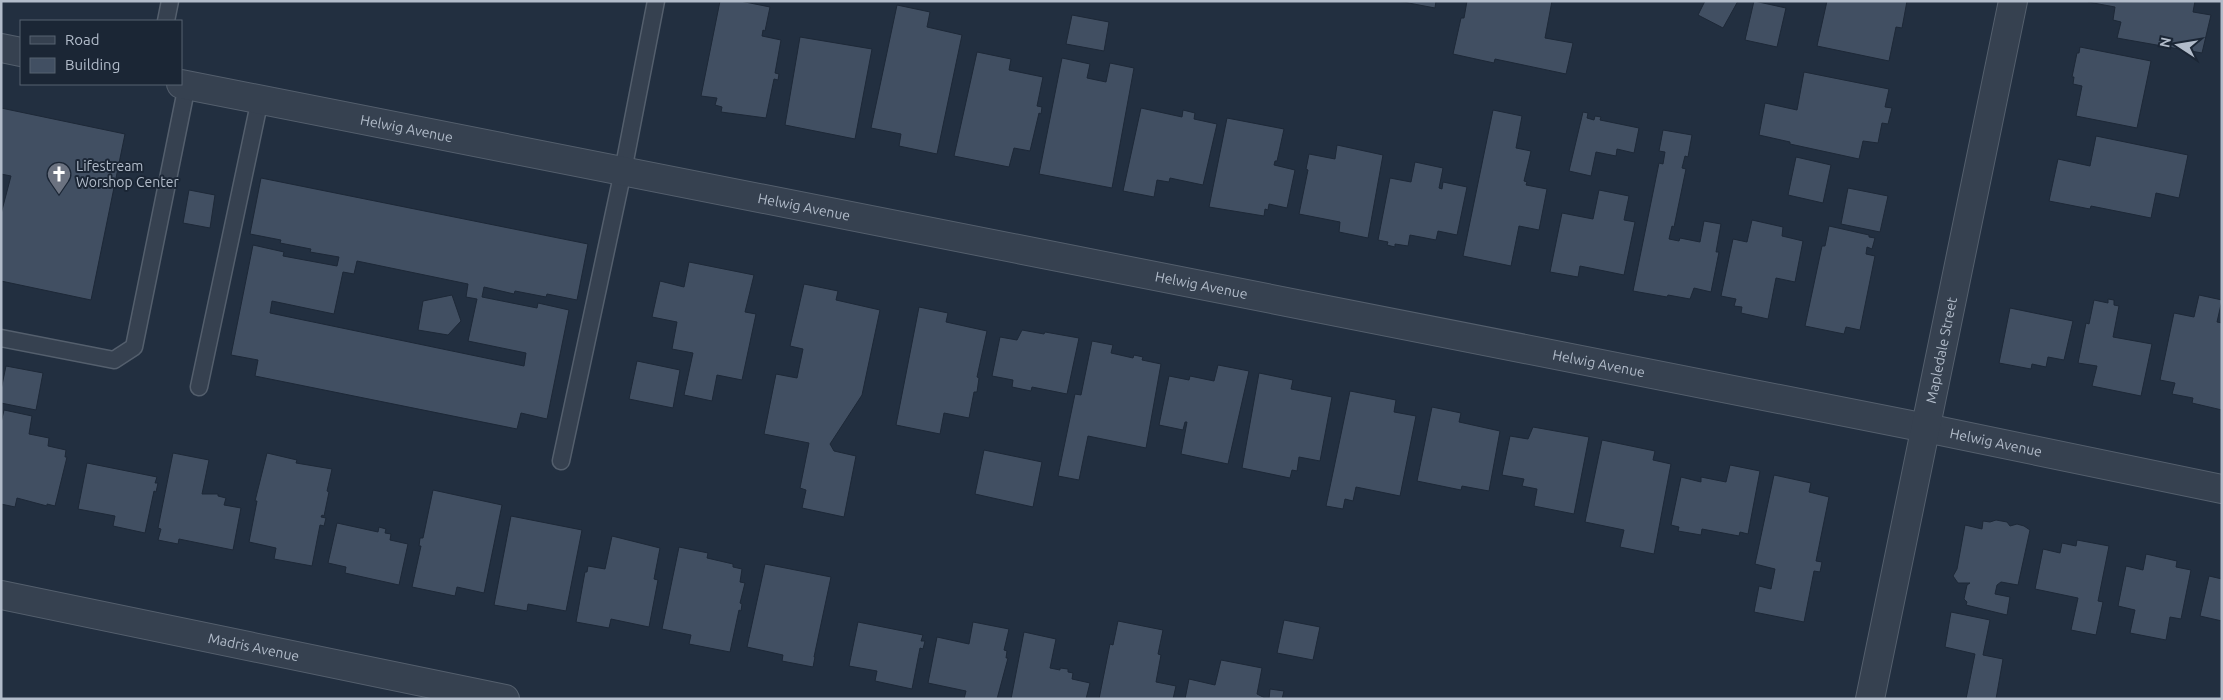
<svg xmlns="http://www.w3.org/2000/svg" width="2223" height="700" font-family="Ubuntu,sans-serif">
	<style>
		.building { fill: #414f62; stroke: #1d2837; fill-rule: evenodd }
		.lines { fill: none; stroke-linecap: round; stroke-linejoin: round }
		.service-casing { stroke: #545f6d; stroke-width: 19 }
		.minor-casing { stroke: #545f6d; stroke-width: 30 }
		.tertiary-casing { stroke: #545f6d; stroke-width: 30 }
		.service { stroke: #364150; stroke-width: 16 }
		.minor { stroke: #364150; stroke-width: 28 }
		.tertiary { stroke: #364150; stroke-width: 28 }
		.labels { text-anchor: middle; stroke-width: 4; stroke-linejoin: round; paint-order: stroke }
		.street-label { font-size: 14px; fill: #b2bcca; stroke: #1b2635 }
		.poi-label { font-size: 14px; fill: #b2bcca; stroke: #1b2635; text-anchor: start }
	</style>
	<rect width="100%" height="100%" fill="#222f40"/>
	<!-- building -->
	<g class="building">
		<path d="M720,1H740L770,7L765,31L763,30L762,36L781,40L775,73L779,74L778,80L774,79L766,118L721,112L722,107L715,105L717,98L701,96Z"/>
		<path d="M1398,1H1436L1435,8Z"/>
		<path d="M1467,1H1552L1545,38L1573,43L1566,74L1495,59L1494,63L1453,54L1461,18H1464Z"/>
		<path d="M1705,1H1738L1723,28L1698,15Z"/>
		<path d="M1754,1L1786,8L1777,47L1745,40Z"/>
		<path d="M1827,1H1907L1902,28L1896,27L1889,61L1817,46Z"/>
		<path d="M2195,1L2193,12L2211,15L2202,53L2117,38L2121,22L2113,20L2115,7L2088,2Z"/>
		<path d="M897,5L930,12L927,27L962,35L937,154L899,146L901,134L871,128Z"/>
		<path d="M1072,15L1109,22L1104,51L1066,44Z"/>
		<path d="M800,37L872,49L855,139L785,125Z"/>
		<path d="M2080,47L2151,61L2137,128L2076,116L2082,86L2073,84L2074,77H2072L2077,53H2079Z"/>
		<path d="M977,52L1011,59L1009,70L1043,77L1037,106L1042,107L1041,114L1039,113L1030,151L1014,148L1009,167L954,156Z"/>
		<path d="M1062,58L1090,64L1087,78L1106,82L1110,63L1134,68L1112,188L1039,174Z"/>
		<path d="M1804,72L1889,89L1885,107L1892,108L1888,124L1882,123L1878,143L1863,141L1859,159L1790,144V142L1759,135L1765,103L1797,110Z"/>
		<path d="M1,108L125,134L91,300L1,281V214L11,176L1,174Z"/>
		<path d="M1141,108L1182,117L1183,110L1195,113L1194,119L1217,124L1203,185L1170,178L1169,182L1157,180L1154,197L1123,191Z"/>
		<path d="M1493,110L1522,116L1516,148L1531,151L1524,181L1527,182L1526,185L1547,189L1539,230L1519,226L1511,266L1463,256Z"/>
		<path d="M1583,112L1588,113L1587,118L1594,120L1595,116L1601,117L1600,120L1639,128L1634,153L1617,149L1616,156L1596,152L1591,176L1569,171Z"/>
		<path d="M1227,118L1284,129L1277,161H1275L1274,165L1295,170L1287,208L1269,204L1268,210L1265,209L1264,216L1209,207Z"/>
		<path d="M1663,130L1692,135L1688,157L1685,156L1682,168L1686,169L1674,227L1672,226L1669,239L1679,241L1680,238L1700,242L1704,221L1721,224L1716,252H1719L1711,292L1694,288L1690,299L1668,295L1667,297L1633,291L1659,163L1663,164L1665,152L1659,151Z"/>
		<path d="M2096,136L2188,155L2179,198L2156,193L2151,218L2091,206L2090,209L2049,201L2058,159L2090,166Z"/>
		<path d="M1337,145L1383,155L1368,238L1339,232L1340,222L1299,214L1308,170L1306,169L1309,154L1335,159Z"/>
		<path d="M1796,157L1831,165L1823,203L1788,195Z"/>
		<path d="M1415,162L1443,168L1439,188L1442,189L1443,182L1467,187L1457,235L1438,231L1436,240L1410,235L1408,246L1395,244V247L1387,245L1388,242L1378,240L1390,178L1411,182Z"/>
		<path d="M261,178L588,244L577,300L547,294L546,297L515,291L514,294L484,287L482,297L537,308L538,303L569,310L547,419L521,413L517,429L255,376L258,360L231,355L253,245L284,252L283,256L337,266L339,257L310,252L311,249L280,243L281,240L250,234ZM357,261L468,284L466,297L477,299L468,341L526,353L524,366L270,313L272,301L334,314L343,272L354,274Z"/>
		<path d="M1848,188L1888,196L1880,232L1841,224Z"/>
		<path d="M189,190L215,195L210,228L183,223Z"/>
		<path d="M1599,190L1629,196L1624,220L1635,222L1624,275L1580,266L1578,277L1550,272L1562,213L1593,219Z"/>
		<path d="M1752,220L1783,227L1782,236L1803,241L1795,282L1776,278L1768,319L1741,313L1742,307L1734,306L1736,299L1721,296L1733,239L1747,242Z"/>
		<path d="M1829,226L1869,235V237L1875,238L1872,249L1867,247L1866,254L1875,256L1860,330L1846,327L1844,334L1805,326L1822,246H1825Z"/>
		<path d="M689,262L754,275L745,312L756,314L742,380L717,375L712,401L684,395L693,353L672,349L677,322L652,317L660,281L684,287Z"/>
		<path d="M804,284L838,291L836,300L880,310L862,395L830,444L834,451L856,456L844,517L802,508L806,490L800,488L809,443L764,434L776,374L797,378L803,349L790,346Z"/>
		<path d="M452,295L461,321L448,335L418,330L423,301Z"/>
		<path d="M2199,295L2222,300L2217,322L2222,323V410L2192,403L2193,398L2172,394L2175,383L2160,380L2174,313L2194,317Z"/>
		<path d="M2108,299L2114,300V305L2119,306L2113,337L2152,344L2141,396L2092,386L2097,366L2078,363L2086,323L2089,324L2094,300L2108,303Z"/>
		<path d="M919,307L948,313L946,322L987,331L977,377L979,378L977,392H974L969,418L944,413L940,434L896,425Z"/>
		<path d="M2010,308L2073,321L2064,360L2048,357L2046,367L2032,364L2031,369L1999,363Z"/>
		<path d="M1022,330L1044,334L1045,332L1079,338L1067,394L1032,387L1031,391L1012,387L1013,380L992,376L1000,337L1017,340Z"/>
		<path d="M1092,341L1113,345L1111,353L1133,358L1134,355L1143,357L1142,360L1161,364L1146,448L1088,436L1079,480L1058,476L1075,394L1081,395Z"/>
		<path d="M637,361L680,370L673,408L629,399Z"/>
		<path d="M1218,365L1249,371L1228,464L1181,454L1187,422H1185L1183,430L1159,425L1169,376L1189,380L1190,376L1214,381Z"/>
		<path d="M6,366L43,373L36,410L1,403V390Z"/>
		<path d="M1259,373L1293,380L1291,389L1332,397L1320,461L1299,457L1297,471L1292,470L1290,478L1242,468Z"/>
		<path d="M1350,391L1396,400L1394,412L1416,416L1400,496L1356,487L1353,501L1345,499L1343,509L1326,506Z"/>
		<path d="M1432,407L1461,413L1459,422L1500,431L1489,491L1462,486L1461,490L1417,481Z"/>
		<path d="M4,410L32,416L29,434L49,438L48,446L66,450L65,457H67L55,506L47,504V506L17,498L15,507L1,504V423Z"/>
		<path d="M1533,427L1589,437L1574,514L1534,506L1537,489L1522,486L1524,479L1502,475L1510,436L1528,439Z"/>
		<path d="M1602,440L1655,451L1653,460L1671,464L1654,554L1620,547L1624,530L1585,522Z"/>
		<path d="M984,450L1042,462L1033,507L975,494Z"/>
		<path d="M173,453L209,460L202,494H218V496L226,498L224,505L241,508L233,550L179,539L178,544L158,540L161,529L158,528Z"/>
		<path d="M267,453L297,460L296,463L332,469L327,491L329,492L324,516L322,515L321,517L326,518L324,526L320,525L312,566L274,559L276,548L249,542L257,501H255Z"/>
		<path d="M87,463L157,477L155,483H158L156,492L154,491L145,533L113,526L115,516L78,509Z"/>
		<path d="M1730,465L1760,471L1748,534L1740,532L1739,536L1702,529L1701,535L1678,531L1679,527L1671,525L1681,477L1701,482V477L1726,482Z"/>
		<path d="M1774,475L1811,483L1809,492L1829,497L1816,561L1822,562L1820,572L1814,571L1804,622L1754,612L1759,586L1771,589L1775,569L1755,564Z"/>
		<path d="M433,490L502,505L484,593L457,587L455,596L412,587L421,546H419L420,538H423Z"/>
		<path d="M511,516L582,530L566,611L528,604L527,611L494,605Z"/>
		<path d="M1996,520L2007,522L2010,526L2017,524L2024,526L2030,530L2018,585L2001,582L1997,585L1995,594L2010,597L2007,615L1966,605L1967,602L1964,599L1967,585L1970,583H1958L1953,576L1957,569L1965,525L1982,529L1983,521L1990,522Z"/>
		<path d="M337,523L378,532L379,527L386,529L385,533L391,534L390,540L408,544L399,585L345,573L346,567L328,563Z"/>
		<path d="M612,536L660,548L654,579L658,580L649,627L611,619L609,628L576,622L585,572H587L588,566L605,569Z"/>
		<path d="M2077,540L2109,546L2098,601L2103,602L2096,635L2071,630L2078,598L2035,589L2043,549L2060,553L2062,543L2076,546Z"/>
		<path d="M679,547L708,553L707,558L733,564V567L742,569L740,582L745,583L740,603L742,604L741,611L739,610L730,652L689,644L691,635L662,629Z"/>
		<path d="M2146,554L2177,561L2176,567L2191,570L2181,619L2170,617L2166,640L2130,633L2135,610L2118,606L2126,566L2143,570Z"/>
		<path d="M765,564L831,577L814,657H815L813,667L782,661L783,655L747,647Z"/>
		<path d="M2209,576L2222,579V621L2200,616Z"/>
		<path d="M1951,612L1990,620L1983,655L2003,659L1996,699H1966L1975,654L1945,647Z"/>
		<path d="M1284,620L1320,627L1313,660L1277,653Z"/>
		<path d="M1118,621L1163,630L1158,654L1161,655L1156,682L1176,686L1173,699H1099L1110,644L1113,645Z"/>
		<path d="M858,622L923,635L921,641H925L923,649L920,648L912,689L875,681L877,671L849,666Z"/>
		<path d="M973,622L1009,629L1004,650L1007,651L1006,658H1008L997,699H964L966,691L928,683L937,637L969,644Z"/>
		<path d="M1024,632L1056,639L1050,668L1060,670V668L1068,669V672L1073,673L1072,679L1090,683L1086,699H1011Z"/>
		<path d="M1221,660L1262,668L1257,694L1267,699H1185L1189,679L1215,685Z"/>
		<path d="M1270,689L1284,691L1282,699H1269Z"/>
	</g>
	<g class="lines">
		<!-- service casing -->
		<g class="service-casing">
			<g id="service">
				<path d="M166,21L170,1"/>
				<path d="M1,338L114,360L134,347L187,85"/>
				<path d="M199,387L260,99"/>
				<path d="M561,461L623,171L656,1"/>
			</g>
		</g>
		<!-- minor casing -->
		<g class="minor-casing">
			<g id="minor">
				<path d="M1,48L21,52"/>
				<path id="s1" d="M181,84L1926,428L2222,489"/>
				<path id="s2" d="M1,595L505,699"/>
			</g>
		</g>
		<!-- tertiary casing -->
		<g class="tertiary-casing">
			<g id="tertiary">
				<path id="s3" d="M1870,699L2013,1"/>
			</g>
		</g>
		<!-- service -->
		<use href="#service" class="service"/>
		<!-- minor -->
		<use href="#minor" class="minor"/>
		<!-- tertiary -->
		<use href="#tertiary" class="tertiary"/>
	</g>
	<!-- icons -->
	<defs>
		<g id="church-pin" transform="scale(1.25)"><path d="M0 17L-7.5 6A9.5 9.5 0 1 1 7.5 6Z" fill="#6b7280" stroke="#1b2635"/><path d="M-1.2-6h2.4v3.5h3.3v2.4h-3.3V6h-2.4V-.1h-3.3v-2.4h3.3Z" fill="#fff"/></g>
	</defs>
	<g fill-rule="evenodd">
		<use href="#church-pin" x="59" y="174"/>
	</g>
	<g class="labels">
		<!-- street labels -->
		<g class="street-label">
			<text dy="5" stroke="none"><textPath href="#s1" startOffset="230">Helwig Avenue</textPath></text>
			<text dy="5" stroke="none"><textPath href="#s1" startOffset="635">Helwig Avenue</textPath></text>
			<text dy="5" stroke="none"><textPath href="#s1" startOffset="1040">Helwig Avenue</textPath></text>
			<text dy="5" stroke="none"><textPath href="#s3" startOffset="356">Mapledale Street</textPath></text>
			<text dy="5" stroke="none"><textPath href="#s1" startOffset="1445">Helwig Avenue</textPath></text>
			<text dy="5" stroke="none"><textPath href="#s1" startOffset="1850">Helwig Avenue</textPath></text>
			<text dy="5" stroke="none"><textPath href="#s2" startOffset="258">Madris Avenue</textPath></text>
		</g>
		<!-- poi labels -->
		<g class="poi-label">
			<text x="76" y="171">Lifestream<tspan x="76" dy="16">Worshop Center</tspan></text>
		</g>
	</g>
	<!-- border -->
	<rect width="2223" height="700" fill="none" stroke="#b2bcca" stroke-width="5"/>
	<!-- legend -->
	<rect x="20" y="20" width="162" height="65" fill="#1b2635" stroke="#576271"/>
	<rect x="30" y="36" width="25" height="8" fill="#364150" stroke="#576271"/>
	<text x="65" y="45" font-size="15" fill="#b2bcca">Road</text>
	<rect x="30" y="58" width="25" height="15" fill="#414f62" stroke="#576271"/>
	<text x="65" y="70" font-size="15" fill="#b2bcca">Building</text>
	<!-- north arrow -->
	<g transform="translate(2178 45) rotate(282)" stroke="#1b2635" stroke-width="4" paint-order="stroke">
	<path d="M0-4L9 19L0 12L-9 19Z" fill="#b2bcca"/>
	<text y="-8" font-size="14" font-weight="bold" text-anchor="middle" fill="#b2bcca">N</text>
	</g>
</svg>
